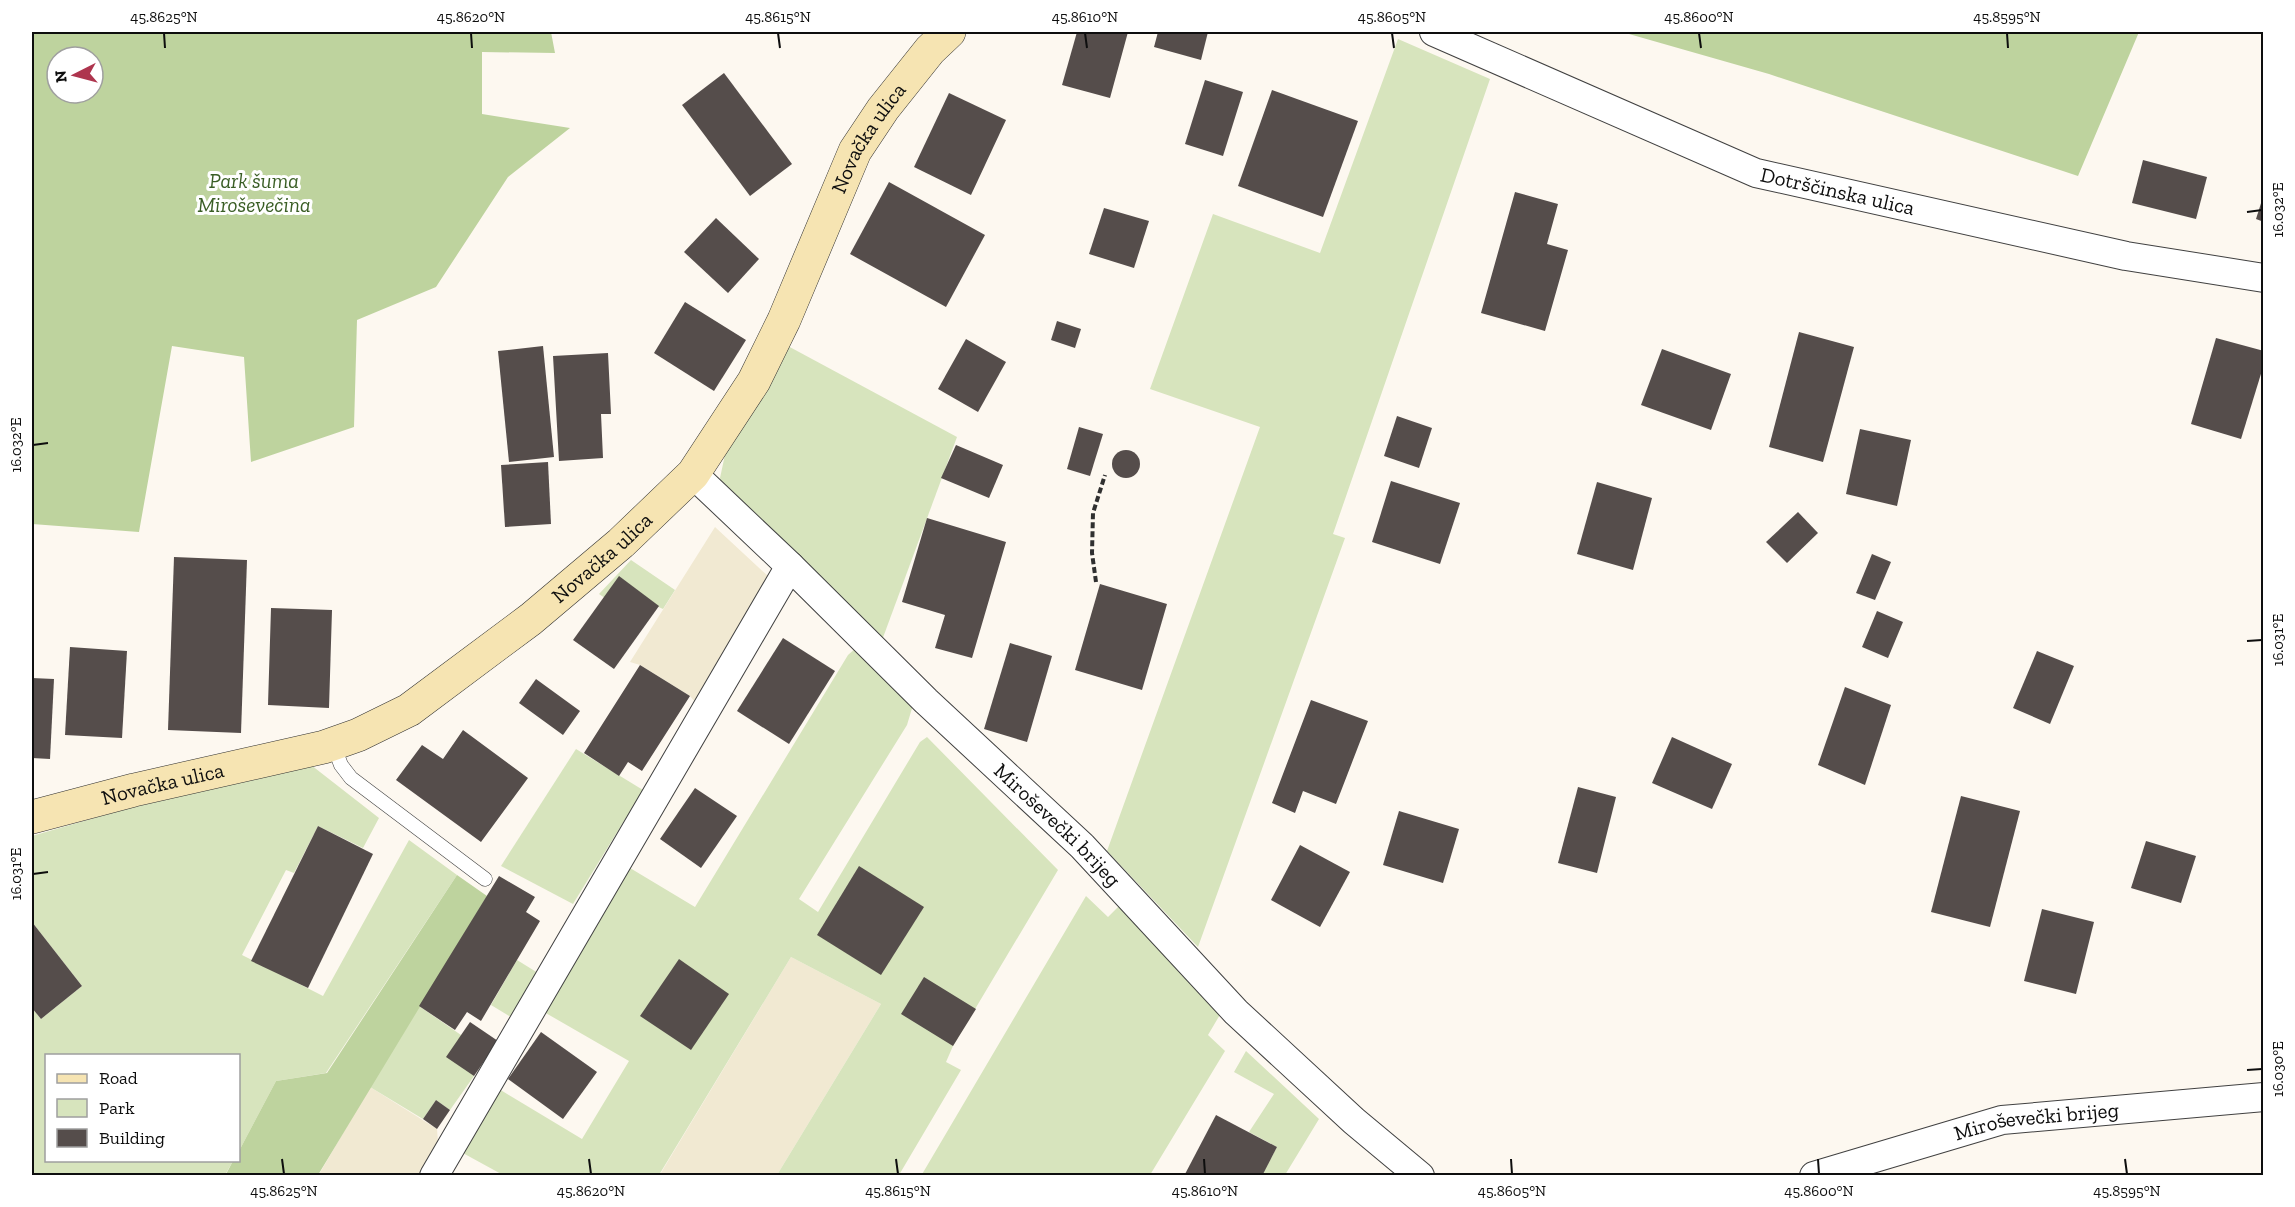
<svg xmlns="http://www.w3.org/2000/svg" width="2295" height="1207" font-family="'Zilla Slab',serif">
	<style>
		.farmland { fill: #f1e9d2 }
		.green { fill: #d7e4bd }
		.forest { fill: #bed39e; fill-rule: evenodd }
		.building { fill: #554d4b }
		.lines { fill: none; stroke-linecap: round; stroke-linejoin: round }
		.lane-casing { stroke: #414141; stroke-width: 15 }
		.street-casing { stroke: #414141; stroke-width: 30 }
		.secondary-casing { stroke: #303030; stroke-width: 34 }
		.path { stroke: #303030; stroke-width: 4; stroke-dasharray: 6 3; stroke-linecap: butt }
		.lane { stroke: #fff; stroke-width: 14 }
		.street { stroke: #fff; stroke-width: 28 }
		.secondary { stroke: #f6e4b2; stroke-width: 33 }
		.ticks { fill: none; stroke: #0e0e0e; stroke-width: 2 }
		.labels { text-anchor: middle; stroke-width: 6; stroke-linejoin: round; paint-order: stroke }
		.street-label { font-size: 21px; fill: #0e0e0e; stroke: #fff }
		.park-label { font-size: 21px; font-style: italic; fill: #3a5e25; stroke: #fff }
		.neatline { fill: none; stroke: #0e0e0e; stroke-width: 2 }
		.ticks-label { font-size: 15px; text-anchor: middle; fill: #0e0e0e }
	</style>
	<rect width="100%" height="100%" fill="#fdf8f0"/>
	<!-- farmland -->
	<g class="farmland">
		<path d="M715,527L770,578L695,702L690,696L640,665L630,662Z"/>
		<path d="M791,957L881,1004L777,1175L659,1176Z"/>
		<path d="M370,1087L437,1129L439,1155L427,1175L318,1176Z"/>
	</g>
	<!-- green -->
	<g class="green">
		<path d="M1398,39L1490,79L1333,534L1345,538L1198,947L1107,851L1260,427L1150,389L1213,214L1320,253Z"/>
		<path d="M786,345L957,437L881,643L724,493L720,478L726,450Z"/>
		<path d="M631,560L675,590L663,609L643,600L618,607L599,594Z"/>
		<path d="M857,647L913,705L907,725L799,899L818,912L920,742L927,737L1058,870L953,1046L946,1062L961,1070L899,1175H777L881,1004L791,957L659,1175H503L461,1152L499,1089L582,1139L629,1061L544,1012L553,1000L630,868L695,907L848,655Z"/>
		<path d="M576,749L643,790L573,904L501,866Z"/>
		<path d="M311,765L379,818L363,848L318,826L294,873L286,870L242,955L323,996L409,840L457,875L326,1073L276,1081L239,1151L238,1056H46V1160L233,1161L225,1175H32V1008L41,1019L82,986L32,922V836L122,810Z"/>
		<path d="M1086,896L1108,917L1119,906L1221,1013L1208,1035L1225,1051L1150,1175L921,1176Z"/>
		<path d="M517,960L538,973L511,1017L491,1005Z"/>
		<path d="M419,1006L461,1035L474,1076L450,1110L436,1100L423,1119L370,1087Z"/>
		<path d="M1246,1051L1319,1119L1285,1175H1262L1277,1147L1249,1132L1274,1094L1234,1072Z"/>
	</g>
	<!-- forest -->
	<g class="forest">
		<path d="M32,32H551L555,53L482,52V114L570,128L508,177L436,287L357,320L354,427L251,462L244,357L172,346L139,532L32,524ZM57,57H93V93H57Z"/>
		<path d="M1622,32H2139L2078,176L1769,74Z"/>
		<path d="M457,875L487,896L318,1175L225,1176L233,1161L238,1160L239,1151L276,1081L327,1073Z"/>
	</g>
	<!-- building -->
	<g class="building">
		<path d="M1077,32H1128L1110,98L1062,85Z"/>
		<path d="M1158,32H1208L1201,60L1154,47Z"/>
		<path d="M724,73L792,164L750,196L682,105Z"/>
		<path d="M1205,80L1243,92L1223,156L1185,144Z"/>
		<path d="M1272,90L1358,121L1323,217L1238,186Z"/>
		<path d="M949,93L1006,120L971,195L914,167Z"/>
		<path d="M2143,160L2207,177L2196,219L2132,203Z"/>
		<path d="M889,182L985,235L946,307L850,254Z"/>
		<path d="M1515,192L1558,204L1547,244L1568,250L1545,331L1481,313Z"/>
		<path d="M2263,197H2264V222L2256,219Z"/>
		<path d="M1104,208L1149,221L1134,268L1089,254Z"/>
		<path d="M716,218L759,259L728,293L684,252Z"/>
		<path d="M685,302L746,340L714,391L654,353Z"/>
		<path d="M1057,321L1081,329L1075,348L1051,340Z"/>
		<path d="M1799,332L1854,347L1823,462L1769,447Z"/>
		<path d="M2216,338L2264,351V364L2241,439L2191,424Z"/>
		<path d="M966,339L1006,362L978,412L938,389Z"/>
		<path d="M543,346L554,457L509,462L498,351Z"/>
		<path d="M1662,349L1731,374L1711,430L1641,405Z"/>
		<path d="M608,353L611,414H601L603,458L559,461L553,356Z"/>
		<path d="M1397,416L1432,428L1419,468L1384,456Z"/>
		<path d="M1079,427L1103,434L1090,476L1067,469Z"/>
		<path d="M1860,429L1911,440L1897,506L1846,494Z"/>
		<path d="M956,445L1003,465L989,498L941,478Z"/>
		<circle cx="1126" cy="464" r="14"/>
		<path d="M548,462L551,524L505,527L501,465Z"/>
		<path d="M1391,481L1460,503L1440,564L1372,542Z"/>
		<path d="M1597,482L1652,498L1633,570L1577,554Z"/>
		<path d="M1798,512L1818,533L1787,563L1766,542Z"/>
		<path d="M927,518L1006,542L972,658L935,648L945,615L902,602Z"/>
		<path d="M1872,554L1891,562L1875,600L1856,593Z"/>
		<path d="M174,557L247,560L241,733L168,730Z"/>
		<path d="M619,576L659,606L614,669L573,640Z"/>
		<path d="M1100,584L1167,604L1142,690L1075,670Z"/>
		<path d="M271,608L332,610L329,708L268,705Z"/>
		<path d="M1877,611L1903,622L1888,658L1862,647Z"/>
		<path d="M783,638L835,671L789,744L737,711Z"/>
		<path d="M1010,643L1052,656L1027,742L984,729Z"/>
		<path d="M70,647L127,651L122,738L65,735Z"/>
		<path d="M2037,651L2074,666L2050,724L2013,708Z"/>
		<path d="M640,665L690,696L642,771L628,762L619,776L584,753Z"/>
		<path d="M32,678L54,679L50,759L32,758Z"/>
		<path d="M536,679L580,711L563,735L519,703Z"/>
		<path d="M1845,687L1891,705L1865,785L1818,765Z"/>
		<path d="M1311,700L1368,721L1336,804L1303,791L1295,813L1272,803Z"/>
		<path d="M463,730L528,778L481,842L396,780L422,745L443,759Z"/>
		<path d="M1672,737L1732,764L1712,809L1652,783Z"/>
		<path d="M1578,787L1616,797L1597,873L1558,863Z"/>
		<path d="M695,788L737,816L701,868L660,839Z"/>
		<path d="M1961,796L2020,811L1990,927L1931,912Z"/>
		<path d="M1399,811L1459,829L1443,883L1383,865Z"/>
		<path d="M318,826L373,854L308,988L251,961Z"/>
		<path d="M2146,841L2196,856L2181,903L2131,888Z"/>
		<path d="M1300,845L1350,872L1320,927L1271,900Z"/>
		<path d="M859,866L924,907L881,975L817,935Z"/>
		<path d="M499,876L535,897L526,912L540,921L481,1021L467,1012L455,1030L419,1006Z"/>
		<path d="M2042,909L2094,922L2076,994L2024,981Z"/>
		<path d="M32,922L82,986L41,1019L32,1008Z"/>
		<path d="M679,959L729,994L691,1050L640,1016Z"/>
		<path d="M924,977L976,1009L953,1046L901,1014Z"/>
		<path d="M470,1022L498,1041L474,1076L446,1057Z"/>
		<path d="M541,1032L597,1072L563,1119L508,1079Z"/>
		<path d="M436,1100L450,1110L437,1129L423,1119Z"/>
		<path d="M1216,1115L1277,1147L1262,1176H1184Z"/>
	</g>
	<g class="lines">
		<!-- lane casing -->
		<g class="lane-casing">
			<path id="lane" d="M333,744L341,765L351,778L485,879"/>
		</g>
		<!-- street casing -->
		<g class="street-casing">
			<g id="street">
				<path id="s1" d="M1434,32L1756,173L2126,256L2264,278"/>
				<path id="s2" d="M693,474L790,566L926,701L1082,846L1236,1012L1354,1121L1420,1176"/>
				<path d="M434,1176L790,566"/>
				<path id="s3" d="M1814,1176L2002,1120L2264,1097"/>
			</g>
		</g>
		<!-- secondary casing -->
		<g class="secondary-casing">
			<g id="secondary">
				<path id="s4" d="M32,817L134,790L324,747L358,735L409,710L531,619L621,543L693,474L754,381L784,320L855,151L883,109L930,50L949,32"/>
			</g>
		</g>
		<!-- path -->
		<path class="path" d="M1096,582L1092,553L1093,513L1105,475"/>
		<!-- lane -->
		<use href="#lane" class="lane"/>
		<!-- street -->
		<use href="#street" class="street"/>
		<!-- secondary -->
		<use href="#secondary" class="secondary"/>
	</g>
	<!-- ticks -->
	<path class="ticks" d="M164,33L165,48M471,33L472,48M778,33L780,48M1085,33L1087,48M1392,33L1394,48M1699,33L1701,48M2007,33L2008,48M2247,212L2262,210M33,445L48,443M2247,641L2262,640M33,874L48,872M2247,1070L2262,1069M282,1159L284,1174M589,1159L591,1174M896,1159L898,1174M1204,1159L1205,1174M1511,1159L1512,1174M1818,1159L1819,1174M2125,1159L2127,1174"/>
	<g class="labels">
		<!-- street labels -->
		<g class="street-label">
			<text dy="7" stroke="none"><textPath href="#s4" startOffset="1143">Novačka ulica</textPath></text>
			<text dy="7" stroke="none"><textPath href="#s1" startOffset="435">Dotrščinska ulica</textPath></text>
			<text dy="7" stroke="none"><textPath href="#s4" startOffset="639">Novačka ulica</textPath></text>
			<text dy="7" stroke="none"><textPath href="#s4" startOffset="135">Novačka ulica</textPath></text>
			<text dy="7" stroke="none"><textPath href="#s2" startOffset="506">Miroševečki brijeg</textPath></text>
			<text dy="7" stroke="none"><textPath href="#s3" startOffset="230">Miroševečki brijeg</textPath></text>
		</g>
		<!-- park labels -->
		<g class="park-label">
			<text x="254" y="188">Park šuma<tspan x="254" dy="24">Miroševečina</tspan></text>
		</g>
	</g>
	<!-- border -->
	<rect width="2295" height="1207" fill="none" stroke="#ffffff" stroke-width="66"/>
	<!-- legend -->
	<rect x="45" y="1054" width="195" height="108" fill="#ffffff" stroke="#9f9f9f" stroke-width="1.5"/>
	<rect x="57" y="1074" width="30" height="9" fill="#f6e4b2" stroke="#9f9f9f" stroke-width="1.5"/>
	<text x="99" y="1084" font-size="18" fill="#0e0e0e">Road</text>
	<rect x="57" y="1099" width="30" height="18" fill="#d7e4bd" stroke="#9f9f9f" stroke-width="1.5"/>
	<text x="99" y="1114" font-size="18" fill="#0e0e0e">Park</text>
	<rect x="57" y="1129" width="30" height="18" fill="#554d4b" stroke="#9f9f9f" stroke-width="1.5"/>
	<text x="99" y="1144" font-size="18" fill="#0e0e0e">Building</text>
	<!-- north arrow -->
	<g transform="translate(75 75) rotate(264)"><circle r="28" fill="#ffffff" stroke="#9f9f9f" stroke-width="1.5"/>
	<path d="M0-4.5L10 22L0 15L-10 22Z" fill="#ae354e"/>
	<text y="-9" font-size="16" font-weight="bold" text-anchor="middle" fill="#0e0e0e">N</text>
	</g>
	<rect x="33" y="33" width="2229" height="1141" class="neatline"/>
	<g class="ticks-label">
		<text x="164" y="22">45.8625°N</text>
		<text x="471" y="22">45.8620°N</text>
		<text x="778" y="22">45.8615°N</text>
		<text x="1085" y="22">45.8610°N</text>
		<text x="1392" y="22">45.8605°N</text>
		<text x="1699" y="22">45.8600°N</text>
		<text x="2007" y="22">45.8595°N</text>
		<text transform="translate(2278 210) rotate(-90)" y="5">16.032°E</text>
		<text transform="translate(16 445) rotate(-90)" y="5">16.032°E</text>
		<text transform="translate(2278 640) rotate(-90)" y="5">16.031°E</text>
		<text transform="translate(16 874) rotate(-90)" y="5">16.031°E</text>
		<text transform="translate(2278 1069) rotate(-90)" y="5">16.030°E</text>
		<text x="284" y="1196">45.8625°N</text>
		<text x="591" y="1196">45.8620°N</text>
		<text x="898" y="1196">45.8615°N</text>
		<text x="1205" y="1196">45.8610°N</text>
		<text x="1512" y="1196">45.8605°N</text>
		<text x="1819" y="1196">45.8600°N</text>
		<text x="2127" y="1196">45.8595°N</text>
	</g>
</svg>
